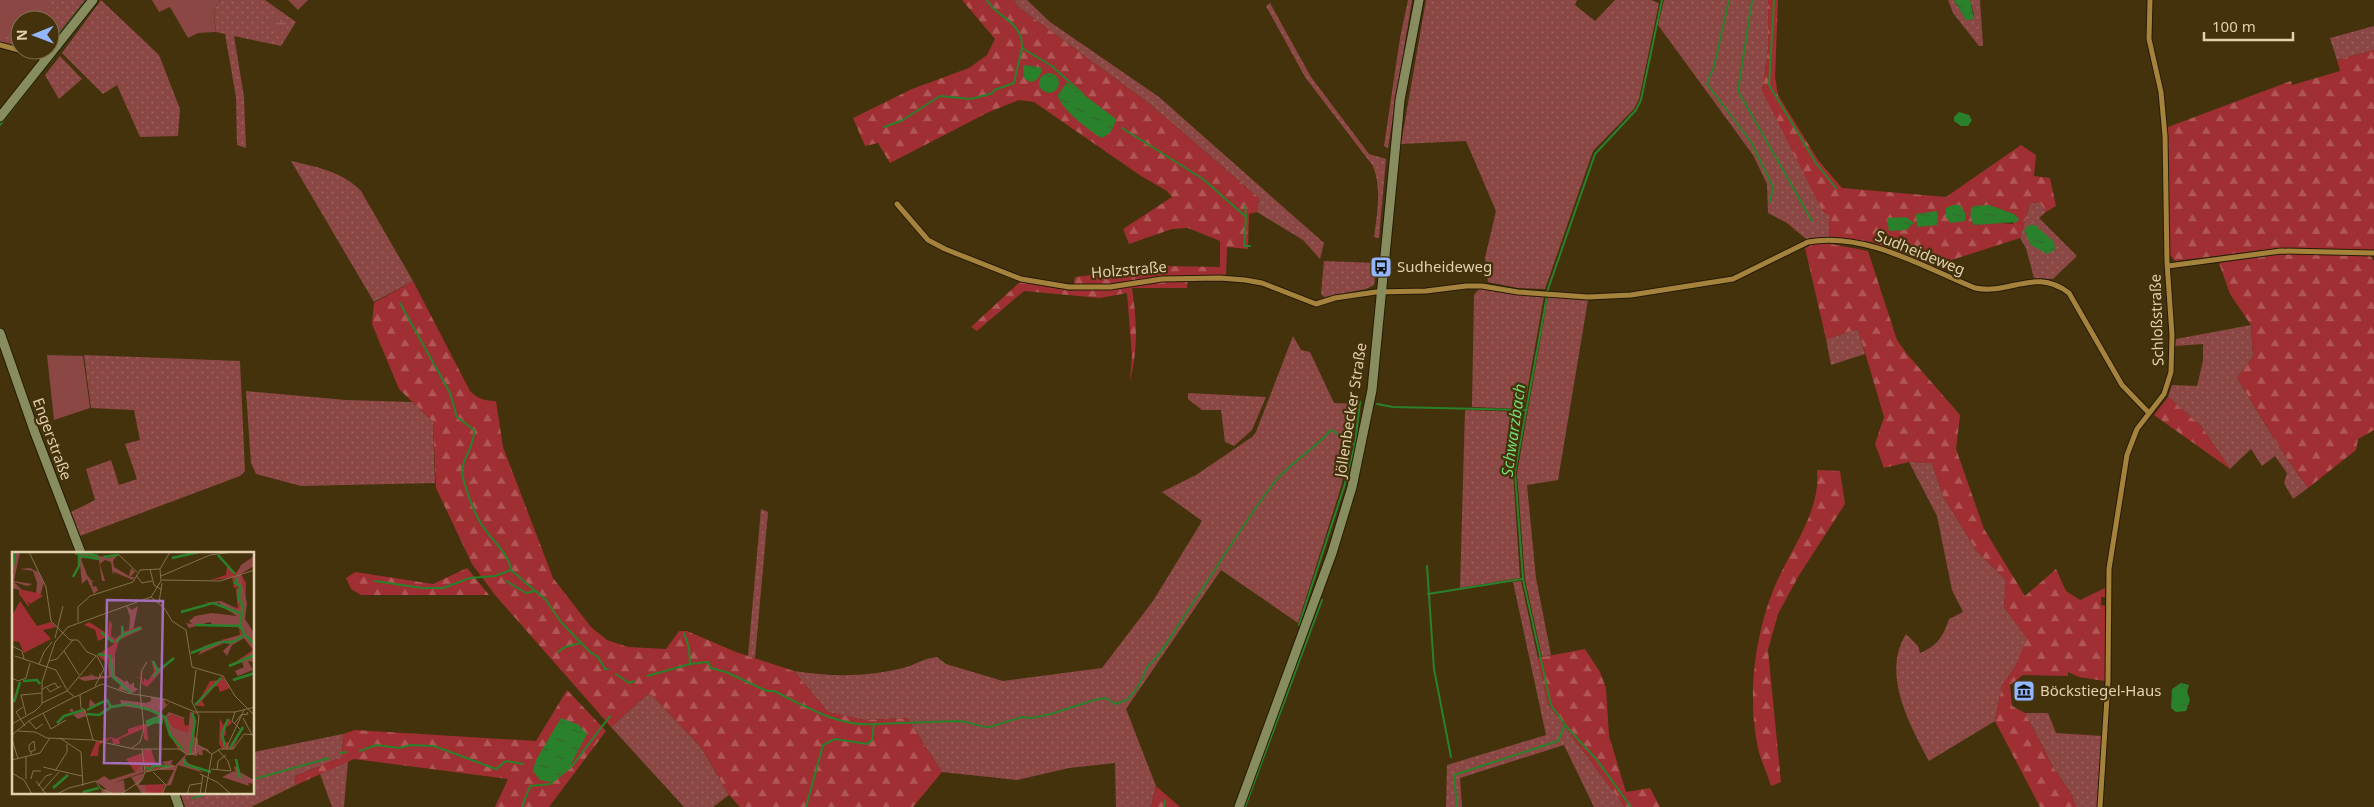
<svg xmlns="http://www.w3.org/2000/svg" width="2374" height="807" font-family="'Noto Sans',sans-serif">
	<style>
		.grass { fill: url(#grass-dots) }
		.forest { fill: url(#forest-firs); fill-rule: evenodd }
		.wetland { fill: url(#wetland-marsh) }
		.pitch { fill: #8b4744 }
		.water { fill: url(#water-ripples) }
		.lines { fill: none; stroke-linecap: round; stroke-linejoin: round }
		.stream { stroke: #2a812b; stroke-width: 2 }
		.street-casing { stroke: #261b05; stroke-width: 7 }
		.secondary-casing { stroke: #261b05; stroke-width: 11 }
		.street { stroke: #a5833d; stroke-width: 5 }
		.secondary { stroke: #878d5e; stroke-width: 9 }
		.labels { text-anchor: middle; stroke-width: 4.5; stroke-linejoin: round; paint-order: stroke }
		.street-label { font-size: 15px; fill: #e2d0af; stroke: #44320c }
		.poi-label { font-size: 15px; fill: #e2d0af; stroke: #44320c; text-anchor: start }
		.water-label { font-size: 16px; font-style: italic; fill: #72dd70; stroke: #44320c }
		.inset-river { fill: none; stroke: #2a812b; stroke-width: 2.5 }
		.inset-road { fill: none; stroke: #83714d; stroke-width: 1 }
		.view { fill: #a46eb9; fill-opacity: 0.15; stroke: #a46eb9; stroke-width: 2.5 }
		.inset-edge { fill: none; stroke: #e2d0af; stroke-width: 2.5 }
	</style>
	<defs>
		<pattern id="grass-dots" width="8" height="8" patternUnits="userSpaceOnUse" patternTransform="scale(1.25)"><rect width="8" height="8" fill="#8b4744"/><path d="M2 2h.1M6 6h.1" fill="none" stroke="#9b605c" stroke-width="1.8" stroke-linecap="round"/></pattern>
		<pattern id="forest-firs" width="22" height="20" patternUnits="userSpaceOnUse" patternTransform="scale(1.25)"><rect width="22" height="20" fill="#9f2f32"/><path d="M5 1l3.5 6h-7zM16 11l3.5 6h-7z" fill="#b05656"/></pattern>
		<pattern id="wetland-marsh" width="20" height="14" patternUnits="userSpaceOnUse" patternTransform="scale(1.25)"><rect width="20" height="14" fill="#8b4744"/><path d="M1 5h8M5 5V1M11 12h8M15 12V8" fill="none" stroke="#9b605c"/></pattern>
		<pattern id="water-ripples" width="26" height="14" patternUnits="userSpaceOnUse" patternTransform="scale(1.25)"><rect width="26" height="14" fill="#2a812b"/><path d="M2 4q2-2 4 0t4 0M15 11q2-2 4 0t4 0" fill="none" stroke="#34662f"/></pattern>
	</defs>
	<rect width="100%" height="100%" fill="#44320c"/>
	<!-- grass -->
	<g class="grass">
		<path d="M0,0H85L50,44V20H20V48L0,43Z"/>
		<path d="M101,0L159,55L180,109L178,136L140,137L117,85L103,94L62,53Z"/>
		<path d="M221,0H265L296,22L281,46L234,36L244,97L246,148L237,145L236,97L225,34L216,32C215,20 211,8 221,0Z"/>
		<path d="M1014,0H1027L1050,22L1159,97L1324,243L1320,259L1303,240L1257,212L1259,198L1151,105L1017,6Z"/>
		<path d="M1408,0H1412L1388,148L1384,146L1400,38Z"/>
		<path d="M1426,0H1577L1575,5L1595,21L1615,0H1651L1659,3L1639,99L1634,109L1593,151L1545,289L1518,288L1488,282L1485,258L1496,211L1466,141L1401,144Z"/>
		<path d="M1664,0H1768V50L1762,91L1830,216L1829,237L1806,239L1787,223L1768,213L1767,184L1753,155L1658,25Z"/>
		<path d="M1948,0H1954L1966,20L1974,15L1970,0H1980L1983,46H1979L1953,13Z"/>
		<path d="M1270,3L1311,77L1369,154L1386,159L1379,238L1374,237C1377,214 1382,189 1373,166L1305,77L1266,6Z"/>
		<path d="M2374,26V50L2337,60L2330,38Z"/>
		<path d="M60,56L82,79L59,99L45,75Z"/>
		<path d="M291,161C316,167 342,171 361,191L413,281L374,302Z"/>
		<path d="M2039,202L2046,212L2039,218L2077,256L2053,279L2034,278L2026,248L2020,238L2030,203Z"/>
		<path d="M1324,261L1377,263L1374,285L1366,289L1324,297L1321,294Z"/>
		<path d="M1479,289L1544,296L1524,409L1472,407L1474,295Z"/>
		<path d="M1548,296L1588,300L1558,480L1527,485L1536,578L1551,655L1542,657L1525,579L1517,473Z"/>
		<path d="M2251,325L2253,357L2237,378L2281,450L2308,488L2293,499L2284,483L2287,473L2275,456L2262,466L2251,449L2230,469L2201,426L2168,397L2172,385L2197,386L2203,361V344L2175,346L2176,339Z"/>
		<path d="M1858,329L1865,354L1831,365L1826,339Z"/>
		<path d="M1293,336L1301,350L1310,352L1334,403L1358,404L1341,487L1298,623L1221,570L1126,709L1156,786L1151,807H1116L1115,763L1069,768L1017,780L942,772L907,718L864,720L828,712L794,671C833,677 865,677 903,668C915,665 924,658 937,657L946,664L1003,681L1102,668L1153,601L1202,521L1162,492L1196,475L1252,437L1256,432Z"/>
		<path d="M84,355L240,361L245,471L240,476L80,536L71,512L95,500L86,469L111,460L119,485L137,479L125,444L140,440L134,410L91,408Z"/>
		<path d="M246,391L346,400L412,402L433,422L435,483L301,486L256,474L251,463Z"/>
		<path d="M1188,393L1266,397L1252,430L1234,446L1225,442L1221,410H1202L1188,399Z"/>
		<path d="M1465,410L1523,412L1513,472L1520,578L1460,588Z"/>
		<path d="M1909,462L1932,463L1943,496L1976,550L2006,580L2004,607L2028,639L2014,669L2002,685L1995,721L1929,761C1910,725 1881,674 1906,634L1918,646L1920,653C1937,646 1943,637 1949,619L1963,612L1952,590L1937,516Z"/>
		<path d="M761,509L768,512L755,658L748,656Z"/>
		<path d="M1521,581L1548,704L1625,807H1594L1564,745L1460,778L1462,807H1446L1447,765L1546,735L1513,582Z"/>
		<path d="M648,694L653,696L701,747L729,795L713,807H684L611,727Z"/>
		<path d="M2025,713H2048L2056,733L2102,736L2097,807H2076L2072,795L2053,767Z"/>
		<path d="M343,734L342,757L295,776L296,785L251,807H185L180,793H254V752Z"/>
		<path d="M348,761L344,807H332L320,774Z"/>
	</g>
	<!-- forest -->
	<g class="forest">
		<path d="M962,0H1014L1017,6L1151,105L1259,198L1257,212L1249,214L1248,249L1227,247L1226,275L1188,276L1187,288H1132C1137,321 1138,349 1130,381L1132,356L1127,293L1100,298L1024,291L977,331L971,327L1020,282L1073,291L1075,277L1165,266L1220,267V241L1188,228L1172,229L1129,244L1123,229L1172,197L1167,191L1141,176L1034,102L1019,100L989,112L890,163L878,143L865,146L853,118L912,89L969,68L987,55L995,39Z"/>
		<path d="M1768,0H1778L1775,77L1778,95L1818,160L1842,188L1946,197L2021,145L2036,155L2034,176L2050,178L2056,206L2046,212L2039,202L2030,203L2020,238L1930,267L1871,242L1829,237L1830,216L1823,212L1762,91L1768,50ZM2002,210L2013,214V224L2000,223Z"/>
		<path d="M2374,50V251L2281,248L2175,261L2169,254L2168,127L2291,81L2292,85L2340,71L2337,60Z"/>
		<path d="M1826,243L1868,251L1897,340L1907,354L1960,415L1956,449L1984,529L2025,596L2056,569L2066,591L2080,600L2105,588V597H2101V605L2105,606V681L2079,677L2068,672V676L2023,675L2010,685L2012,706L2025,713L2053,767L2072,795L2076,807H2040L1995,721L2002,685L2014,669L2027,639L2004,607L2006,580L1976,550L1943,496L1932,463L1909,462L1884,468L1875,444L1884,417L1858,329L1826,339L1805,248L1813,244Z"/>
		<path d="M2279,254L2370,255L2374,261V430L2358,439L2356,450L2308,488L2281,450L2237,378L2253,357L2251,325L2230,294L2219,263Z"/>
		<path d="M413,281L470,391C478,399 485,401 496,401L503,447L553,578L591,627L607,640L628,647L666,649L679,631H687L736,652L794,671L828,712L864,720L907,718L942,772L913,807H740L729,795L701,747L653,696L648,694L611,727L495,595L472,564L436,488L433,422L399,389L372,324L374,303Z"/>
		<path d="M2168,397L2201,426L2230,469L2154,415Z"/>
		<path d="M1817,470L1840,471L1845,504L1798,577L1778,614L1768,650L1781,782L1771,786C1767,772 1759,757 1757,743C1747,691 1756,627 1778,579C1794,545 1821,509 1817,470Z"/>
		<path d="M467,568L489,595H361L351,589L346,578L355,572L433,584Z"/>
		<path d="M1585,649L1600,672L1606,688L1609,736L1626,792L1650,788L1660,807H1625L1548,704L1537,658Z"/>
		<path d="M567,690L606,731L549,807H495L508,779L354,759L296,785L295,776L342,757L343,734L355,730L536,741Z"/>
		<path d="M1156,786L1180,807H1151Z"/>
	</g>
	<!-- wetland -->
	<path class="wetland" d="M276,16L286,23L287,30L284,33L269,26L267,23Z"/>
	<!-- pitch -->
	<g class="pitch">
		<path d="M0,0H50L45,20H20V40L0,35Z"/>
		<path d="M152,0H221C211,8 215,20 216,32L198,33L188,38L170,7L159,12Z"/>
		<path d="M288,0H308L298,10Z"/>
		<path d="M47,355L83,356L90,408L54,420Z"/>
	</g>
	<!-- water -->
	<g class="water">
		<path d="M1954,0H1970L1974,19L1966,20Z"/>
		<path d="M1027,65L1042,68C1041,75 1038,81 1030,82L1024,78L1023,66Z"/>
		<circle cx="1049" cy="83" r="10"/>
		<path d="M1067,82L1116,119C1114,128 1110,135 1101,138C1090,131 1058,107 1058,95Z"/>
		<path d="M1959,112L1969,115L1972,120L1968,126H1961L1954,121V117Z"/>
		<path d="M1953,205H1960L1965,213V221L1950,223L1946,217V208Z"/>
		<path d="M1989,205L2014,214L2019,219L2017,222L1974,225C1970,220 1969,210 1973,206Z"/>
		<path d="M1937,211L1938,225L1917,227L1916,214Z"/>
		<path d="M1906,217L1914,223L1906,230L1889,231L1887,218Z"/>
		<path d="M2029,225H2035L2054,242L2055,250L2047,254L2031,245L2024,231Z"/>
		<path d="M2181,683L2189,685L2187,692L2190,700L2186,711L2176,712L2171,708L2172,689Z"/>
		<path d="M561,718L579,725L587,734L570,766L551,782L540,780L533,771L536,760Z"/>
	</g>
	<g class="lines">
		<!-- stream -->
		<g class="stream">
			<path d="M987,0C996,18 1023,20 1022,48"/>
			<path d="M1729,0L1714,66L1707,84L1751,142L1773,187L1770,202"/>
			<path d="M1752,0L1738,91L1812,221"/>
			<path d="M1774,0L1769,85L1816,163L1836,188"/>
			<path d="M50,46L87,0"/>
			<path d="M60,49L94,6"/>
			<path d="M51,61L55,55"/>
			<path d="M0,125L47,65"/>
			<path d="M884,127L901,121L940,96L971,99L993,93L994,90L1014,83L1022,48L1052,66L1083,94"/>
			<path d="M1122,128L1203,179L1246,217L1244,246H1250"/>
			<path d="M1245,206L1246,216"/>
			<path d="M1547,292L1595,154L1636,110L1641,100L1662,0"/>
			<path d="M400,303L450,393L457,417L474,430C475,449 459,459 463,478C467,492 474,513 482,525C491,540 509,553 511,570"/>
			<path d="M1377,404L1393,407L1527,410"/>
			<path d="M1427,566L1434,669L1451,757"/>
			<path d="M375,581L422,588H443L470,578L495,576L511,570L546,600L561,622L590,652L598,657L605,669H608"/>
			<path d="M506,581L526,593L536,591"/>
			<path d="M1428,594L1522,579"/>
			<path d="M1299,625L1344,487L1355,445"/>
			<path d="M684,633L689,648L690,664L708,662L711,668L726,672L767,691H774C805,706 839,727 874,724"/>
			<path d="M558,652L565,647L580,643"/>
			<path d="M616,674L629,683L634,681"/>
			<path d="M647,676L690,664"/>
			<path d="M1565,725L1597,760L1631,807"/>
			<path d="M360,751L376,745L399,748L411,745L434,746L496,769L506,761L523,764"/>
			<path d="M341,753L346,752"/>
			<path d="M254,779L329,758"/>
			<path d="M193,798L209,793"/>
			<path d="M522,807L530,786L550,784L572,766L610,716"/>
			<path d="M806,807L823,745L835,739L867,744L872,740L874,724L957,721C969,721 978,727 989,727L1022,717L1031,718L1051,714L1094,700L1106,698L1115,704L1127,700C1136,691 1143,679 1147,667C1162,654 1172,634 1183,618C1213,574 1239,530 1270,488C1286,465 1313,451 1331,430L1355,445L1360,402"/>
			<path d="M1164,807L1165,800"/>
			<path d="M1245,807L1322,600"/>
			<path d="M1457,807L1454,775L1558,741L1565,725L1551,705L1523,579L1515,472L1547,296"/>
		</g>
		<!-- street casing -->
		<g class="street-casing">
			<g id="street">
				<path d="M0,45L37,55L45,60"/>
				<path d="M897,204L928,240L945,249L1021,279L1069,287H1110L1162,279L1220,278L1245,280L1262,283L1316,304L1335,298L1376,292L1426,291L1466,286H1482L1518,292L1588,297L1631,295L1733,279L1808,242C1866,232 1923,267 1975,288C2011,295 2035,267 2069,293L2122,385L2149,413"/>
				<path d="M2168,266L2281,251L2374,253"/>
				<path d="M2100,807L2108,682L2109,569L2127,455L2137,429L2164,394L2171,372L2172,335L2167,262L2165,136L2161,92L2149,39L2150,0"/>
			</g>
		</g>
		<!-- secondary casing -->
		<g class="secondary-casing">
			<g id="secondary">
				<path d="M0,117L93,0"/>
				<path d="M0,333L35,433L81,553"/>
				<path d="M174,793L179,807"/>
				<path d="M1239,807L1332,553L1352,487L1372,390L1400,100L1419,0"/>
			</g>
		</g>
		<!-- street -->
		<use href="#street" class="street"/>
		<!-- secondary -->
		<use href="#secondary" class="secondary"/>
	</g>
	<!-- icons -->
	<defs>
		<g id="bus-square" transform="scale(1.125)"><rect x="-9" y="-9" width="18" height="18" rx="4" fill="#93b7fd" stroke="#44320c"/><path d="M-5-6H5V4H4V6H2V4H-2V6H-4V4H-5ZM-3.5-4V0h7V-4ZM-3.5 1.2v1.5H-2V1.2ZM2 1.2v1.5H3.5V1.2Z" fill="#111"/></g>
		<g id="museum-square" transform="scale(1.125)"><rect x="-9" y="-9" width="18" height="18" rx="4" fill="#93b7fd" stroke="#44320c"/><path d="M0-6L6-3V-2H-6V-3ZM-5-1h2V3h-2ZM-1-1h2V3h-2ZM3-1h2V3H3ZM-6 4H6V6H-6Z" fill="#111"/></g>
	</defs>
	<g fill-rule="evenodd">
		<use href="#bus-square" x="1381" y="267"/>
		<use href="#museum-square" x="2024" y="691"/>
	</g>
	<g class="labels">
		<!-- street labels -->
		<g class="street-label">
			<text transform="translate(1920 253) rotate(22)" y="5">Sudheideweg</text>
			<text transform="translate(1129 270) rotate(-5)" y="5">Holzstraße</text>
			<text transform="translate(2157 320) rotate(-92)" y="5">Schloßstraße</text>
			<text transform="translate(1351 410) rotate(-81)" y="5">Jöllenbecker Straße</text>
			<text transform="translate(52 439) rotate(70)" y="5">Engerstraße</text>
		</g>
		<!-- poi labels -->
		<g class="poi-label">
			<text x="1397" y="272">Sudheideweg</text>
			<text x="2040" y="696">Böckstiegel-Haus</text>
		</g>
		<!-- water labels -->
		<g class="water-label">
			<text transform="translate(1513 430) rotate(-82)" y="6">Schwarzbach</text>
		</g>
	</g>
	<!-- overview -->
	<g transform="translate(12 552)">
		<rect width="242" height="242" fill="#44320c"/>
		<path d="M3,0H8L2,29L21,32L15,34L2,30L11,39L0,36ZM56,0H68L97,6L106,2L101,9L102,15L117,24L119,16L123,20L118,25H122L121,28L102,20L101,23L99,10L93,8L88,12L93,29H90L87,8L76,4L69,7L75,23L80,29L84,28L80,30L81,35L84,34L86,38L82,42L75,27L70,32L67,2ZM18,16L26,20L32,30L28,44L24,41L25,31L21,19L8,17ZM228,35L233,77L228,78L225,74H202L198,70L177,76L174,71L180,72L177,69L183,64L200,61L225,64L209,54L194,55L209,54L208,51H191L209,49L226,57L224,37ZM114,53L120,58L126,54L121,78H117L118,65ZM103,102V123L113,130L115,128L118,133L122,130V135L126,137L121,141L106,137L110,132L100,125L73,129L65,126L80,123L76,119L82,124L87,125V120L89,124H97L96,112ZM242,104V110L236,109L241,118L226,124L223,119L232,115L230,110ZM139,145L152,147L154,153L158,150L151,158H147L148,163L153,165L157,160L173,166L171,168L161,163L155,165L161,175L170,180L176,181L178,160L186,161L180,162L183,169L180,183L186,187V194L196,197L198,202L194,197L190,199L191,203H187V200L185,204L175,202L172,208L192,221L166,213L159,233L154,234L162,218H147L153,213L150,210L161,208L159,212L163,214L174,202L158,183L151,166V171L142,169L132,174L146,163L138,158L103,153L85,162L97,155L95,148L73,157L74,164L66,167L61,163L65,161L57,159L60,156L62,160L66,161L77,155L78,147L83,152L96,147L98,154L109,152L108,148L134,151L139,149ZM130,211L132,220L101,231L112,228L113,239L109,242H92L89,239L94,237L84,229L92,224L98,228L123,220ZM226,214L228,220L242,228V232L236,231L237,234L210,225L222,219L224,221L222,215ZM132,221L127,233L153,232L133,233L137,241L130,242L119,225Z" fill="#8b4744"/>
		<path d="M242,4V14L229,22L234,31L233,69L242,81V104L216,115L241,98L232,86L222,92L209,88L228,83L227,78L232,82L230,55L228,53L227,57L224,58L218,54L226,56L228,35L222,36L220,26L198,28L214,23L215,14L223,21ZM7,37L26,41L31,44L18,52L15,49L17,53H19L16,54L7,42ZM8,49L25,74L39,70L44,75L31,78L39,87L12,101L7,90L0,89V64ZM97,68L100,72L99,84L103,87L109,82L110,72L111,80L128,74L131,77L107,88L103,102L96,112L85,103L102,92L94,85L86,89L83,78L72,73L77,70L96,82ZM163,105L135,135L130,132L129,126H123L129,125L127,115L132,132V126L136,129L142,119L139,108L147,117ZM210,124L218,136L208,140L206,134L202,135L190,149L193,154H184L198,129L207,128ZM161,163L172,168L173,174L179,172L176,182L161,175L155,165ZM208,166L211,173L217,166L220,171L215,175L213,172L214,182L210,187L216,191L217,196L231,175L221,197H210L207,191ZM142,169L151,171L175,202L166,197L152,172L143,170L135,175L136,189L132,187L131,177L107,187L108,192H101L100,186L87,193L86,204H78L84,190L99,185L104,187L116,181V177ZM139,197L144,212H150L149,208L151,213L156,212L159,214L134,220L130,211L123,220L114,207L130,201V198ZM153,232L150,242H135L133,233Z" fill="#9f2f32"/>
		<path d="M242,4V14L228,22L235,51L233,67L242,81V106L217,115L239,101L241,97L232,86L220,93L215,104L211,99L218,92L212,91L186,103L192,94L231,82L228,78H231L228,68L231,55L227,48L229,35L222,27L229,13ZM180,161L183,169L182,194L181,199L174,202L157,180L163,176L176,181Z" fill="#8b4744"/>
		<path class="inset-river" d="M67,0L68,4L87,7M69,0L86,4M206,3L223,22M91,5L106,3M160,6L187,0M0,21L3,0M61,25L67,14V2L63,1M225,26L223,31L228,34L227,47L231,55L228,72L232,82L243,92M169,60L201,51L228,61M184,73L229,74M89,80L101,90M111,83L129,76M104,90L111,83L110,74M209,90H221L231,84M179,101L208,90M86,102L98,104L101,125L119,141M217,114L243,103M146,119L162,106M141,125L146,119L141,109M221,128L243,121M11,129L25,128L28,132M2,150L8,130M183,153L209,126M75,158L95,148L99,155L116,152L138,158L153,165L158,183L171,198M75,162L87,163L98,156M134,170L143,166L150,168M45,171L52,164L71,158M134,172L142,168L151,169M135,174L143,170L151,171M213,195L210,182L216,167M218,196L231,175M178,202L183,169L180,161M173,207V212L199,220M224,207L228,226M134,215L138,218L141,214H158M41,236L56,223M71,240L87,236"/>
		<path class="inset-road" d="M17,0L34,35L39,69L58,88H66L75,100L85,104L92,117L83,134M106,2L125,20M138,17L142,33L150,38M124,23L130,31L140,29M149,24L198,3L221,0M150,28L208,29L243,18M139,45L153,57L160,69L174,78L180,115L211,124L223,144L243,164M147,51L150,31M66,70V55L78,44L121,30L128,18L148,17M43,86L51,54M0,94L10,99L12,107M52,99L67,123M3,104L44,118L55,138M37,109L45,107L61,88M27,112L32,100L40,90M0,126L6,129L14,126L18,111M35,136L38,140L49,134M30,137L43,131L46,136M55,139L63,145L90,132L115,141L152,147L183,160H223L243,155M55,139L84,104M68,143L69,156L73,158L81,188M30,151L55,139M11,155L4,160L13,174M223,160L220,169L228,177M31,161L39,177L54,168M14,163L9,143L30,141M231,166L240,183M18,168L62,145M17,169L24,177L31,172M0,172L23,159L30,152V130L43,90L56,75L139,45L149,29L148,17L158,0M222,172L229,163L236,162L235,160M6,179L23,180L35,186L81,188L122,197H167L176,203L183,201L187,164L180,150L184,118M0,183L18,168M48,186L69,200L71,234M0,187L6,207M186,193L200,202L193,242M120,196L128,190L132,176L128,139L130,118L135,110M214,197L232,158M18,200L23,198L22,189L17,193V197L20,203M200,202L208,197H221L232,182L243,183M0,208L28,201L38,186M31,215L70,224M199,217L219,219L216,209L206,198M205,218L206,209L214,203M43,219L55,200V192M133,220L162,214M141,220L154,233L150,242M0,221L12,228L20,242M188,222L205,230L219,242M14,227V204M19,227L21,219H29M24,229L34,242M26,234L34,224L40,222M30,239L47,220M45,242L57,236L84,229L89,237L102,242M109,242L130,228L133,220L130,197M151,242H176M175,242L178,233L190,231M188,242L191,223"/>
		<path class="view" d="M95,48L151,49L148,212L92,211Z"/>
		<rect width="242" height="242" class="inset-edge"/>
	</g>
	<!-- north arrow -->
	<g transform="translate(35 35) rotate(269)"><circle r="24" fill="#44320c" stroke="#83714d"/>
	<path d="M0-4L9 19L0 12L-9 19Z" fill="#93b7fd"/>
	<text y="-8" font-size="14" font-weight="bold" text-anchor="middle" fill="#e2d0af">N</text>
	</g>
	<!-- scale -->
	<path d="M2204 32v8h89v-8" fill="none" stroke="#e2d0af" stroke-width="2.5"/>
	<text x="2212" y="32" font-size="15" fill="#e2d0af" stroke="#44320c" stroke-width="4" paint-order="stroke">100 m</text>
</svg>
